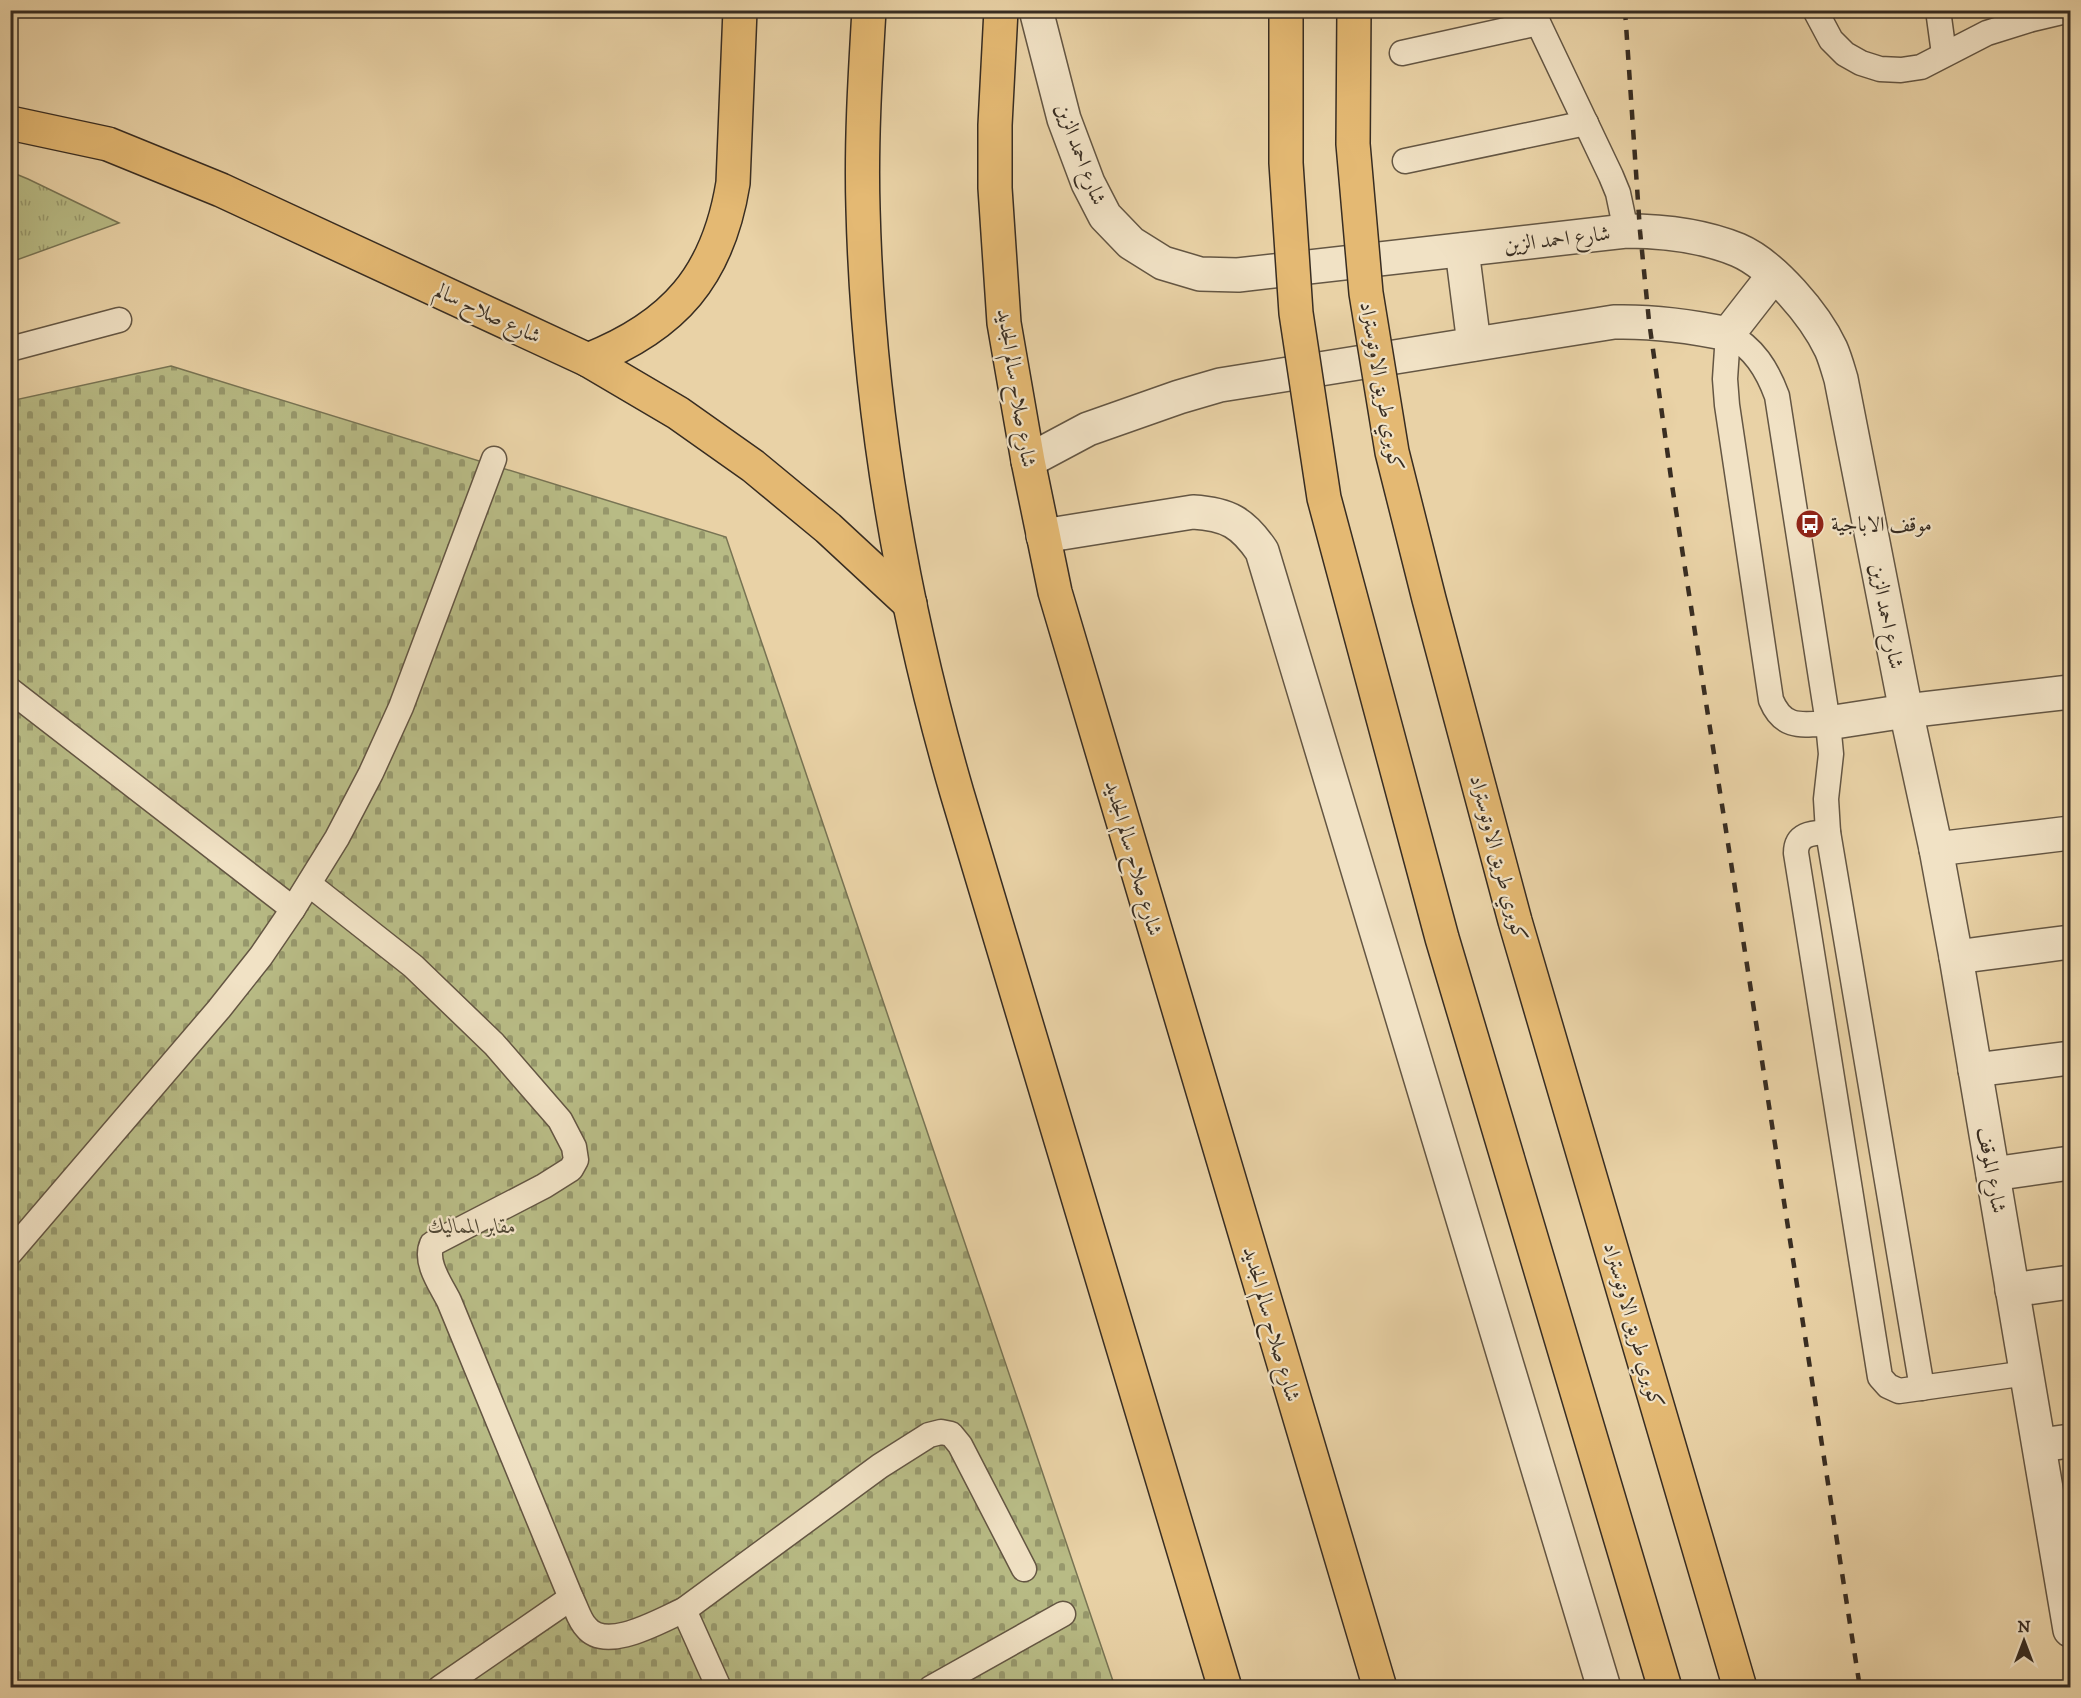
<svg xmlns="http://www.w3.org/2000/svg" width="2081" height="1698" font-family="'IM FELL DW Pica',Amiri,serif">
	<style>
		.grass { fill: url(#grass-tufts); stroke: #787454; stroke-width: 1.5 }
		.cemetery { fill: url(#cemetery-stones); stroke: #787454; stroke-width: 1.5 }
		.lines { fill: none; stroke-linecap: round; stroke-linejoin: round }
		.service-casing { stroke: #645643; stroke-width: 27 }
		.minor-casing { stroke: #645643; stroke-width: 36 }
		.tertiary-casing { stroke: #645643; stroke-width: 36 }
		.primary-casing { stroke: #382d22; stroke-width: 36 }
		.trunk-casing { stroke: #382d22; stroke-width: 36 }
		.service { stroke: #f1e2c5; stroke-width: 24 }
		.minor { stroke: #f1e2c5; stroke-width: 33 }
		.tertiary { stroke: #f1e2c5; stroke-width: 33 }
		.primary { stroke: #e4b973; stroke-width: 33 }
		.trunk { stroke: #e4b973; stroke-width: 33 }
		.rail { stroke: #382d22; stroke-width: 4.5; stroke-dasharray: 10 10; stroke-linecap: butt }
		.trunk-bridge-casing { stroke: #382d22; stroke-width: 36; stroke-linecap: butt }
		.trunk-bridge { stroke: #e4b973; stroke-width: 33 }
		.labels { text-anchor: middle; stroke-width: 4.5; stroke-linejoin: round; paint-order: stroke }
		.street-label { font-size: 21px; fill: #382d22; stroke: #f1e2c5 }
		.poi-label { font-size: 21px; fill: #382d22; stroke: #f1e2c5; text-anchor: start }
		.park-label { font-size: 21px; font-style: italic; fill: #524936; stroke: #f1e2c5 }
	</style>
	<defs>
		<pattern id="grass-tufts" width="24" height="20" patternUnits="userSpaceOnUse" patternTransform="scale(1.5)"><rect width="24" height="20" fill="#b8bb85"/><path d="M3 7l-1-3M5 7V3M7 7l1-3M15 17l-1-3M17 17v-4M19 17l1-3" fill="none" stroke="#97986c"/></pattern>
		<pattern id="cemetery-stones" width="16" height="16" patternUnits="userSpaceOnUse" patternTransform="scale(1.5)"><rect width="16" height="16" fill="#b8bb85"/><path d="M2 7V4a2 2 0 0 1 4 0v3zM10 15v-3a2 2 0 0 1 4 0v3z" fill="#97986c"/></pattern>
	</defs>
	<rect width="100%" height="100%" fill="#e9d2a6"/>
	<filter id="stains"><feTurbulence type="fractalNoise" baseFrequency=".00333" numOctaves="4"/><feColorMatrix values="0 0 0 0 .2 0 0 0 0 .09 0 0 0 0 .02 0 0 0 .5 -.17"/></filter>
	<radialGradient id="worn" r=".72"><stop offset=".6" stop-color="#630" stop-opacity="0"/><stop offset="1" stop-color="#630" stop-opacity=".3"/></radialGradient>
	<!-- grass -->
	<path class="grass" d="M11,172L28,179L119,223L11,262Z"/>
	<!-- cemetery -->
	<path class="cemetery" d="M171,366L726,537L1115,1687H11L10,401Z"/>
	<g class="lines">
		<!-- service casing -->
		<g class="service-casing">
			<g id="service">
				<path d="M1532,10L1611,176L1618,193L1626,231"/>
				<path d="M1815,10L1831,40L1845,54L1861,63L1880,69L1901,70L1921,67L1987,33L2032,19L2070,10"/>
				<path d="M1938,10L1944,54"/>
				<path d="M1402,53L1538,23"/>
				<path d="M1405,161L1586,123"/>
				<path d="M10,349L119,320"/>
				<path d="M10,690L293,909"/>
				<path d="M1828,723C1801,725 1783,729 1771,700L1727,405L1725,379L1728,334C1754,348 1767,369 1777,396L1828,723L1831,754L1826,799L1828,832L1922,1388"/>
				<path d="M1828,832C1813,833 1796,833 1796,853L1880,1377L1888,1386L1899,1391L2027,1373"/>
				<path d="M309,884L413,966L494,1044L560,1120L574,1147L576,1160L571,1169L544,1186L432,1244C424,1262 441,1285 449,1301L571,1598C576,1607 579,1620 586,1627C606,1653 661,1620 684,1610L719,1688"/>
				<path d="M10,1253L219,1009L261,956L293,909L337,838L371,773L401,707L494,459"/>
				<path d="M684,1610L880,1466L929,1435L941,1432L951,1434L960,1445L1024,1569"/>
				<path d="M440,1688L571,1598"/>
				<path d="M931,1688L1063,1614"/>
			</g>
		</g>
		<!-- minor casing -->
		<g class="minor-casing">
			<g id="minor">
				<path d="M1906,711L2070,692"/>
				<path d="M1936,849L2070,833"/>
				<path d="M1956,957L2070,942"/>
				<path d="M1975,1070L2070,1058"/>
				<path d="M1993,1174L2070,1163"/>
				<path d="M2012,1290L2070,1282"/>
				<path d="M2040,1445L2070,1441"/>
			</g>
		</g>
		<!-- tertiary casing -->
		<g class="tertiary-casing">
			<g id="tertiary">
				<path d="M1036,10L1064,119L1088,183L1105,216L1131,243L1163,263L1200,274L1238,275L1626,231C1662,231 1704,236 1738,250C1773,265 1815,315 1831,349C1835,358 1838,369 1841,379L1906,711L1936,849L1956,957L2070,1630"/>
				<path d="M1462,250L1474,344"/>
				<path d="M1028,461L1088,429L1179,397L1220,385L1614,322C1653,321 1690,326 1728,334L1774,275"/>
				<path d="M1043,536L1193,512C1228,514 1243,523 1262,551L1604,1688"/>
				<path d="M1828,723L1906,711"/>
			</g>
		</g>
		<!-- primary casing -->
		<g class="primary-casing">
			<g id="primary">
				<path d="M10,123L108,144L221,190L588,360L678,413L753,466L828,528L910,604"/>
				<path d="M588,360C674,326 718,276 733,183L740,10"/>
			</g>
		</g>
		<!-- trunk casing -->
		<g class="trunk-casing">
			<g id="trunk">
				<path d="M869,10C865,77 861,143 863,209C868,407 902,604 957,793L1225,1688"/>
				<path d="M1001,10L995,125V188L1004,323L1028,461L1055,592L1380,1688"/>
			</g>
		</g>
		<!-- service -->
		<use href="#service" class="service"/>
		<!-- minor -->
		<use href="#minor" class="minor"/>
		<!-- tertiary -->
		<use href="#tertiary" class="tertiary"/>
		<!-- primary -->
		<use href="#primary" class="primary"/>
		<!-- trunk -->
		<use href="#trunk" class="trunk"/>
		<!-- rail -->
		<path class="rail" d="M1625,10L1640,231L1649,321L1672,485L1860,1688"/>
		<!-- trunk-bridge casing -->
		<g class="trunk-bridge-casing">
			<g id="trunk-bridge">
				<path d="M1286,10V163L1296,313L1324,498L1442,938L1665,1688"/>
				<path d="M1354,10L1353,144L1366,293L1392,452L1429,599L1515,921L1740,1688"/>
			</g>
		</g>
		<!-- trunk-bridge -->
		<use href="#trunk-bridge" class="trunk-bridge"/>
	</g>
	<!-- icons -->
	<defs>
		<g id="bus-disc" transform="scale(1.5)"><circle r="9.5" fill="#8f2418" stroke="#f1e2c5"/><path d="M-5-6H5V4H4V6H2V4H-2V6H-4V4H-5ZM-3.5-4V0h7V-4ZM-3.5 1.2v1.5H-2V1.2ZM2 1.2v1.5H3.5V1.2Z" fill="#fff"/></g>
	</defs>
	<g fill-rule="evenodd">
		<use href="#bus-disc" x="1810" y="524"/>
	</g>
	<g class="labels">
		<!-- street labels -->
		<g class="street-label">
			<text transform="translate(1081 154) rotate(69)" y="7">شارع احمد الزين</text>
			<text transform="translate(1557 239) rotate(-7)" y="7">شارع احمد الزين</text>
			<text transform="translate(488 313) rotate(25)" y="7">شارع صلاح سالم</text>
			<text transform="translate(1382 386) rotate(80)" y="7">كوبري طريق الاوتوستراد</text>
			<text transform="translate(1017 388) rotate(81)" y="7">شارع صلاح سالم الجديد</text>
			<text transform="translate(1887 616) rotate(79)" y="7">شارع احمد الزين</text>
			<text transform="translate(1134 858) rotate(74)" y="7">شارع صلاح سالم الجديد</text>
			<text transform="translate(1499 858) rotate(75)" y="7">كوبري طريق الاوتوستراد</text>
			<text transform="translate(1992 1170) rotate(80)" y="7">شارع الموقف</text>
			<text transform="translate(1272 1324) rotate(74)" y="7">شارع صلاح سالم الجديد</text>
			<text transform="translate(1634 1325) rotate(74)" y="7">كوبري طريق الاوتوستراد</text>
		</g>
		<!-- poi labels -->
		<g class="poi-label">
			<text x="1831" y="531">موقف الاباجية</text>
		</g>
		<!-- park labels -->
		<g class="park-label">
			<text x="472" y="1233">مقابر المماليك</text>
		</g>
	</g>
	<!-- margin -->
	<rect width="2081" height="1698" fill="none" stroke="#e9d2a6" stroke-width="36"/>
	<rect x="12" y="12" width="2057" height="1674" fill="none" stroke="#382d22" stroke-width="3"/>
	<rect x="18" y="18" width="2045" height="1662" fill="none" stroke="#382d22" stroke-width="1.5"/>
	<!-- north arrow -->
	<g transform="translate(2024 1641)" stroke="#f1e2c5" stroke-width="4.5" paint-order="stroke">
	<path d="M0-4.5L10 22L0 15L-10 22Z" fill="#382d22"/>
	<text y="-9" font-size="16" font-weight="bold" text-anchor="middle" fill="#382d22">N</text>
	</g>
	<rect width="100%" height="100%" filter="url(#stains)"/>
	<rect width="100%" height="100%" fill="url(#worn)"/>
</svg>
